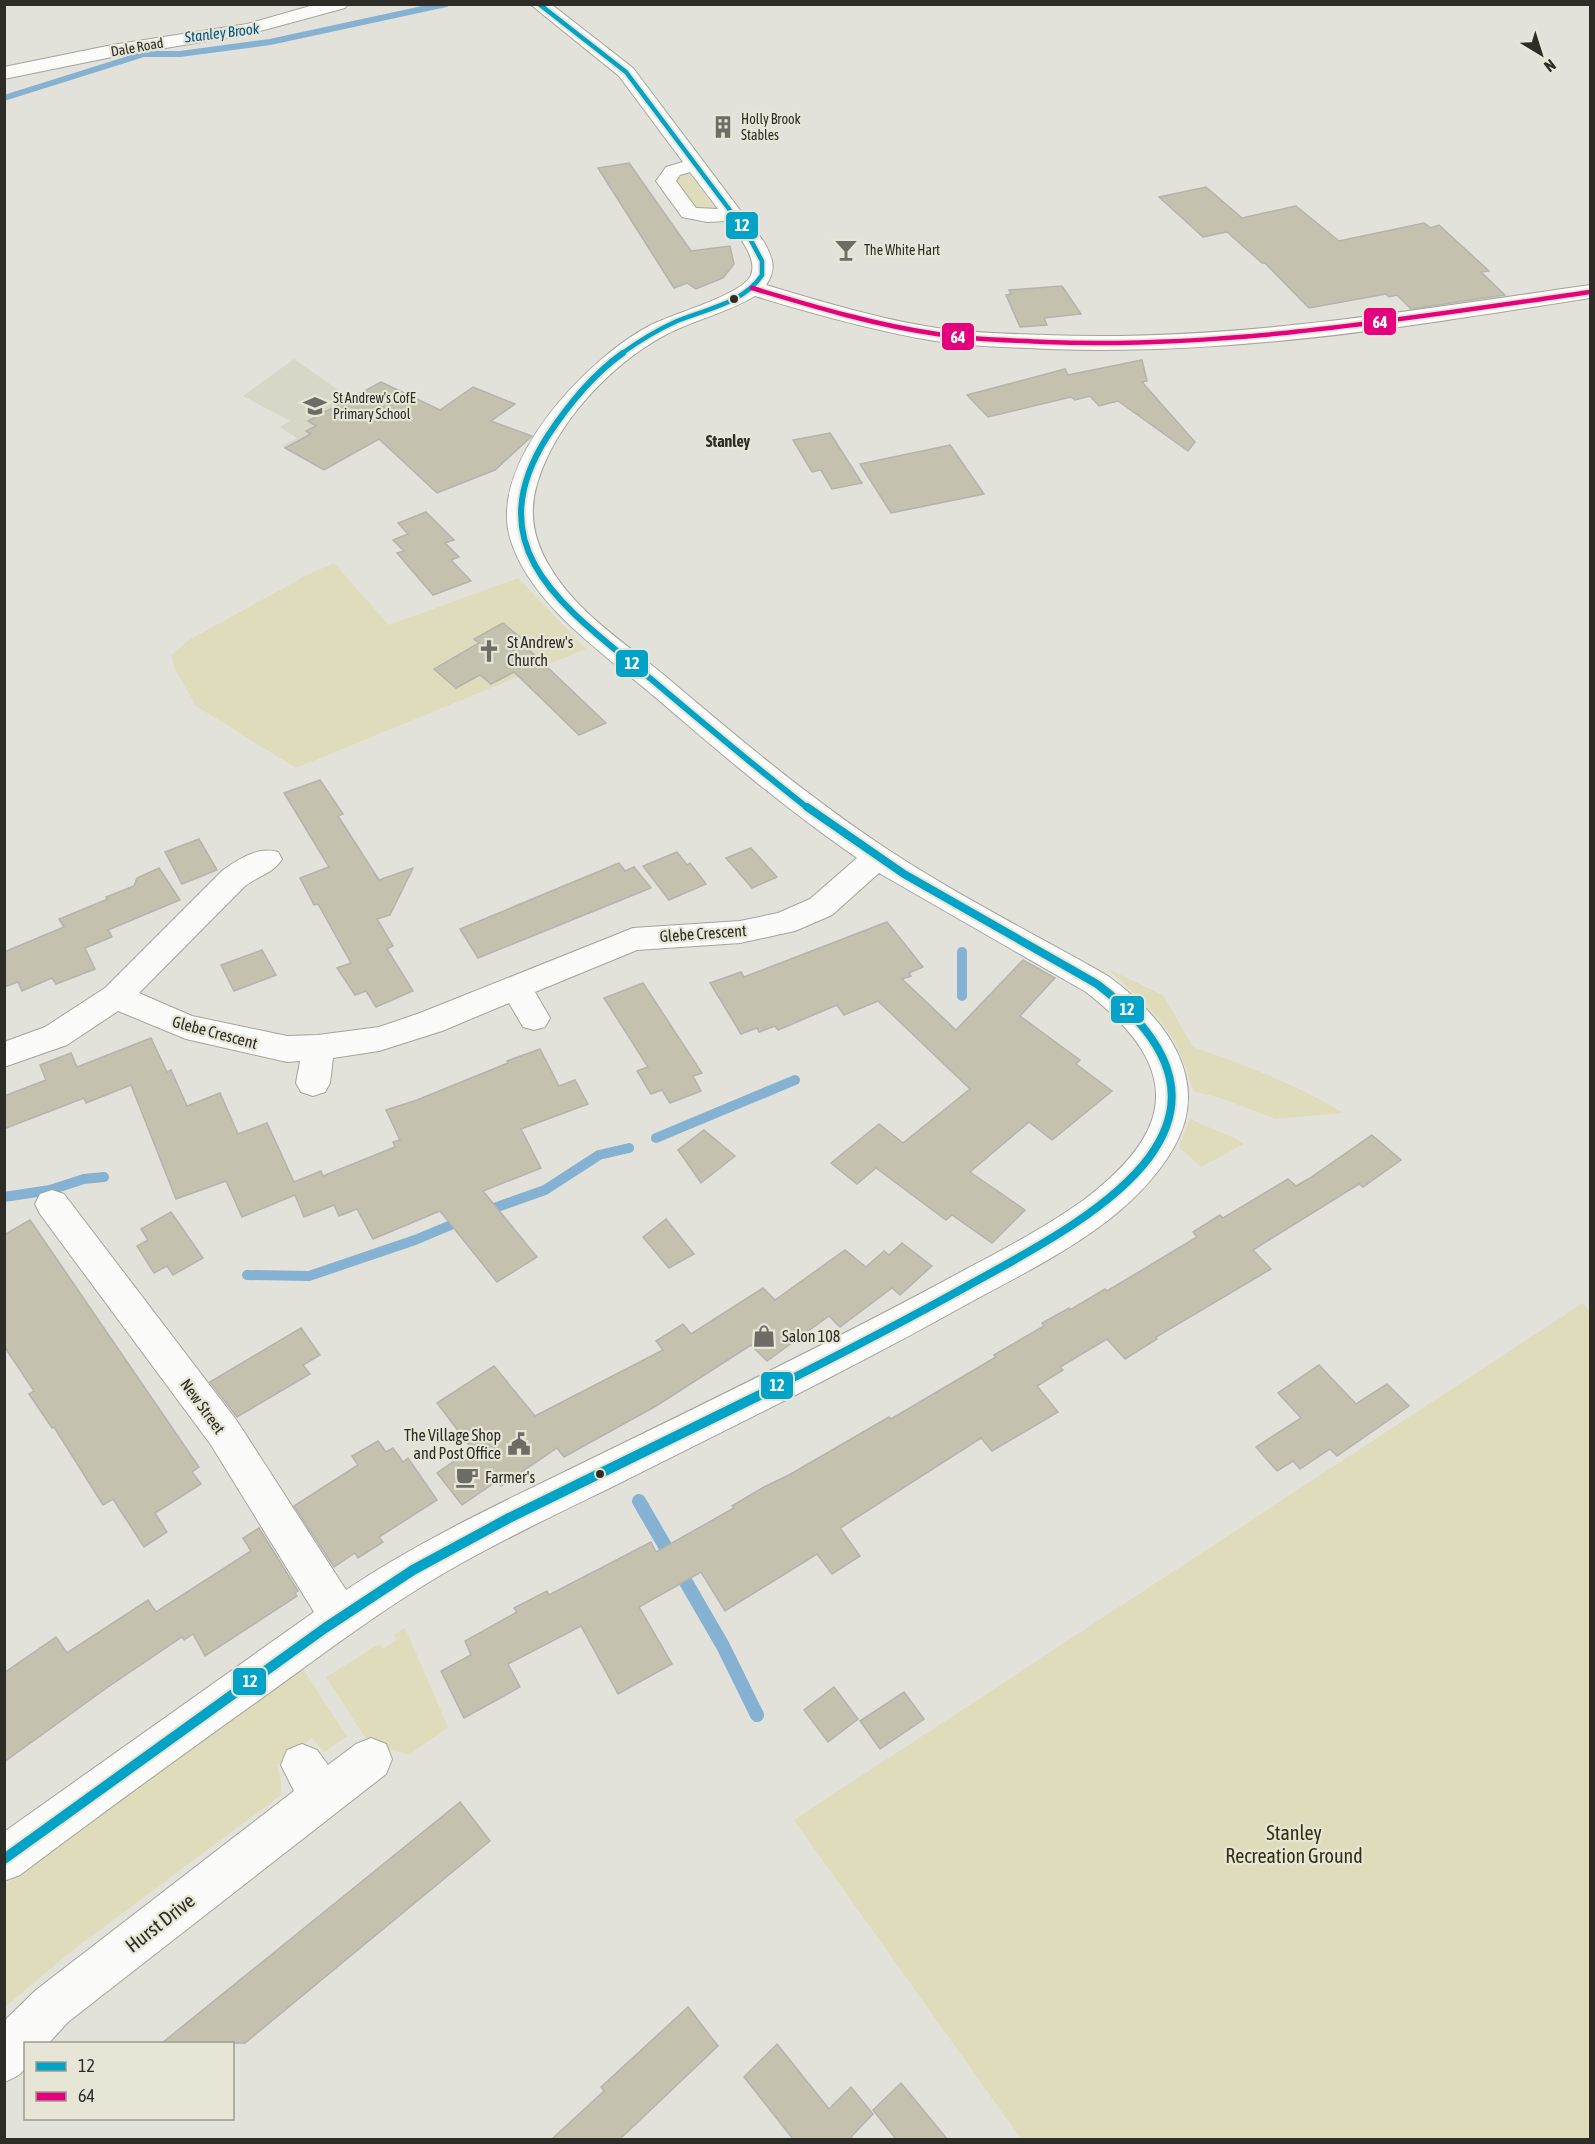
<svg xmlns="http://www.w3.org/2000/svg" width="1595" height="2144" font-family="'Asap Condensed',sans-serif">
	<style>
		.built { fill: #d8d6c6 }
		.green { fill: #dfdcbc }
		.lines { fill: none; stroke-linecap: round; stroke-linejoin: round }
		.stream-far2 { stroke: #85b2d2; stroke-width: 6 }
		.stream-far1 { stroke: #85b2d2; stroke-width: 10 }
		.stream { stroke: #85b2d2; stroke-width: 14 }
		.building { fill: #c4c2af; stroke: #b4b3ad; stroke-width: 1.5 }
		.minor-casing { stroke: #a4a39d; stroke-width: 2 }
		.minor { fill: #fbfbf9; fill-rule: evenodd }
		.bus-1-far3-casing { stroke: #e7e6d6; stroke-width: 8 }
		.bus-1-far2-casing { stroke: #e7e6d6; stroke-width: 10 }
		.bus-1-far1-casing { stroke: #e7e6d6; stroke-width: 12 }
		.bus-1-casing { stroke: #e7e6d6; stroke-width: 14 }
		.bus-2-casing { stroke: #e7e6d6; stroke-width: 8 }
		.bus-1-far3 { stroke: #02a3c6; stroke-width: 4.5 }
		.bus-1-far2 { stroke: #02a3c6; stroke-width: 6 }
		.bus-1-far1 { stroke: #02a3c6; stroke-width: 8 }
		.bus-1 { stroke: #02a3c6; stroke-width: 10 }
		.bus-2 { stroke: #e5007d; stroke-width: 4.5 }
		.bus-dot { fill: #2d2c26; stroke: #e7e6d6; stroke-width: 2 }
		.labels { text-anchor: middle; stroke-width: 4.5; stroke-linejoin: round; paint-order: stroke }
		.far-street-label { font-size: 14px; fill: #2d2c26; stroke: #e7e6d6 }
		.far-poi-label { font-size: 14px; fill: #2d2c26; stroke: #e7e6d6; text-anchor: start }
		.far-water-label { font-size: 15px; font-style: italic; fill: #005482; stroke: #e7e6d6 }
		.far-quarter-label { font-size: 16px; font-weight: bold; fill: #2d2c26; stroke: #e7e6d6 }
		.poi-label { font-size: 16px; fill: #2d2c26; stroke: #e7e6d6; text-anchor: start }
		.street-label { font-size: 16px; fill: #2d2c26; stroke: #e7e6d6 }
		.near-park-label { font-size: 20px; fill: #33300e; stroke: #e7e6d6 }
		.near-street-label { font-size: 20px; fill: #2d2c26; stroke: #e7e6d6 }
		.line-badge { stroke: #e7e6d6; stroke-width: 2 }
		.badge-label { font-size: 16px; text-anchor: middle; font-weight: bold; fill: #fff }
	</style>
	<rect width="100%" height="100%" fill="#e3e2da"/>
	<!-- built -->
	<path class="built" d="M294,359L347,396L412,426L418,461L379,439L325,470L282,446L297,438L280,427L290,421L243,396Z"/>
	<!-- green -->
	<g class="green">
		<path d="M688,172L718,212L693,208L674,180L675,176Z"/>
		<path d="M334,563L389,625L518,578L586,649L296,768L196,706L174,667L171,655L189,640L305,576Z"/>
		<path d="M1108,969L1163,995L1193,1047C1245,1065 1296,1084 1344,1113L1275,1119L1221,1098L1193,1091C1176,1027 1154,1013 1108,969Z"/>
		<path d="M1190,1119L1234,1138L1244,1144L1201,1167L1179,1147Z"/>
		<path d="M1583,1303L1590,1311V2139H1021L794,1820Z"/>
		<path d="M405,1628L448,1727L409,1755L394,1750L372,1748L326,1677L379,1644L383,1649L397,1640L394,1635Z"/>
		<path d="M303,1669L347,1736L324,1752L312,1738L277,1765L281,1781V1795L69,1953L5,2007V1885L141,1782Z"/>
	</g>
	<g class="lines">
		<!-- stream-far2 -->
		<path class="stream-far2" d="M4,98L144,54H180L270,42L446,4"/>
		<!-- stream-far1 -->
		<g class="stream-far1">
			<path d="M962,952V996"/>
			<path d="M656,1138L795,1080"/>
			<path d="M4,1197L50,1190L84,1179L104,1177"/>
			<path d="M483,1212L545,1190L599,1155L629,1148"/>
			<path d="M247,1275L309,1276L415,1240L463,1220"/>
		</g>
		<!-- stream -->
		<path class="stream" d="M639,1501L723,1646L757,1715"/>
	</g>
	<!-- building -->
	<g class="building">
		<path d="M629,163L691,251L730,246L734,264L723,278L696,289L687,283L674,288L598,168Z"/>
		<path d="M1206,187L1242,218L1296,206L1339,241L1424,223L1431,228L1439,225L1489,271L1481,272L1505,295L1411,309L1397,295L1389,297L1386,294L1309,308L1265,263H1262L1227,232L1203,237L1159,197Z"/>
		<path d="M1062,286L1081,314L1044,318L1047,325L1020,327L1006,295L1011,294L1009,290Z"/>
		<path d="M1142,360L1147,381L1142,382L1195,442L1188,451L1118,401L1099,406L1090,396L1075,400L1071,397L988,417L967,395L1065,369L1068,375Z"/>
		<path d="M381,382L440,410L473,387L515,404L491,421L532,436L495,470L437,493L379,439L324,470L285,448L311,434L306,431L316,426L308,421Z"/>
		<path d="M830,433L862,483L832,489L821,470L812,472L793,440Z"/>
		<path d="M950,445L984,494L891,513L860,464Z"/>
		<path d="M426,512L454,540L445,543L459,557L451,560L471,581L433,595L397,553L404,551L393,540L408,534L398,523Z"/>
		<path d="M503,623L528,644L525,646L606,723L579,735L514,672L491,684L480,675L456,688L434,669L479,643L474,639Z"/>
		<path d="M320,780L343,814L338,816L379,880L413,868L390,915L377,919L393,946L387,949L413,991L376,1007L366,991L355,995L337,968L351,963L318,904L314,905L300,878L329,867L284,793Z"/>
		<path d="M199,839L217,870L182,884L165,852Z"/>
		<path d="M751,848L777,877L752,888L726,858Z"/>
		<path d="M677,852L687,865L690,863L706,884L669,900L643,866Z"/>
		<path d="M619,863L625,871L634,867L651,888L478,958L460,929Z"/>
		<path d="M159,868L180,900L108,930L112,937L85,948L95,969L56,984L52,978L22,991L18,982L4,987V952L64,927L59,919L108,899L106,897L134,886L137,878Z"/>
		<path d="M887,922L923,967L909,973L911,976L902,979L956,1030L1023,960L1055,978L1020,1016L1080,1060L1076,1064L1112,1091L1052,1140L1029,1122L970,1172L1025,1210L992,1243L952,1215L946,1220L876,1168L857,1184L831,1163L879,1124L903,1143L970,1089L878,1001L844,1015L837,1005L778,1030L775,1026L759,1032L757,1028L741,1034L710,983L741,972L744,977Z"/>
		<path d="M262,950L276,975L234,991L221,965Z"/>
		<path d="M643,983L702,1073L693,1076L701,1091L670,1103L662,1090L651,1094L637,1071L648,1067L604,998Z"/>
		<path d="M151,1038L167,1072L171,1070L187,1106L220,1093L238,1134L267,1123L294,1182L321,1171L323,1176L395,1147L393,1142L400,1140L386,1110L417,1100L508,1063L507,1061L540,1049L559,1086L575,1080L588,1104L521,1129L541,1168L483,1191L537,1257L497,1282L440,1211L373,1239L357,1209L339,1216L334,1205L304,1217L295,1195L242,1217L226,1181L176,1199L131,1085L86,1103L84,1098L4,1129V1096L46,1080L40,1065L71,1053L77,1067Z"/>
		<path d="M704,1130L735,1156L701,1183L678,1150Z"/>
		<path d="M1372,1135L1401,1160L1363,1187L1359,1184L1253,1250L1271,1269L1156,1337L1157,1339L1125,1359L1107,1339L1060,1367L1063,1370L1037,1386L1058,1412L992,1451L981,1438L842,1527L840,1528L860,1556L832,1574L817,1554L725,1611L701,1572L639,1607L672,1664L618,1694L581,1626L508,1664L520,1687L464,1718L441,1671L471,1655L465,1641L517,1612L514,1608L547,1591L549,1595L651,1542L656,1552L734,1508L732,1506L764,1487L789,1475L889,1417L891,1419L996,1357L994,1355L1044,1326L1042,1323L1069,1308L1070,1310L1105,1289L1107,1291L1197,1237L1193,1232L1220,1215L1223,1218L1288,1179L1296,1186L1310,1178Z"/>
		<path d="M171,1212L203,1258L173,1275L167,1266L154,1273L137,1246L148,1240L141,1229Z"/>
		<path d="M666,1219L694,1254L669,1268L643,1237Z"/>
		<path d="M30,1220L199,1467L192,1472L201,1484L155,1513L167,1532L144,1547L113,1499L103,1505L54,1427L52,1428L29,1394L34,1391L4,1346V1235Z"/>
		<path d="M902,1243L932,1266L900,1295L892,1288L840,1327L829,1316L767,1361L751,1345L656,1406L564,1457L557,1448L501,1486L497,1481L462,1505L437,1473L472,1449L437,1403L494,1366L535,1416L663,1350L656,1341L683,1324L691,1334L763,1288L775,1300L845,1250L866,1267L884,1251L889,1255Z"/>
		<path d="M301,1328L320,1355L303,1365L310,1374L237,1417L210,1382Z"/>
		<path d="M1319,1365L1356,1404L1387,1384L1409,1406L1337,1456L1330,1449L1300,1469L1293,1461L1277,1471L1256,1447L1301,1418L1278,1393Z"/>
		<path d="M378,1441L386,1452L393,1448L403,1462L408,1458L437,1500L379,1537L383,1542L358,1558L355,1553L334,1567L294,1506L358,1465L352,1456Z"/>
		<path d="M259,1528L298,1591L295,1593L297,1596L205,1656L193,1634L184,1640L182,1637L108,1687L4,1762V1673L56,1637L67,1653L148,1600L156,1612L251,1551L243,1538Z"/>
		<path d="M834,1687L858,1719L828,1742L804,1710Z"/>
		<path d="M904,1692L924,1719L880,1749L860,1721Z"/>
		<path d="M460,1802L490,1841L245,2043H162Z"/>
		<path d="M688,2007L718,2046L620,2139H552L604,2091L601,2087Z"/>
		<path d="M777,2044L829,2109L851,2087L873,2114L851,2137L854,2139H793L744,2077Z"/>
		<path d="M901,2083L947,2139H896L873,2110Z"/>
	</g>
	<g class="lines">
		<!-- minor casing -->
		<g class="minor-casing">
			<g id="minor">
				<path d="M317,4H348L345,8L249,34L112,57L4,79V67L112,45L247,24Z"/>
				<path d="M530,4H551L633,68L764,242C773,259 777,269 766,285C819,301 883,320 937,328C973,333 1009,334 1046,335C1229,342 1409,311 1590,285V298C1412,326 1230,356 1049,349C1011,347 973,347 935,341C875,331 814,314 755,296C727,313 694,320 665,335C610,365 555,423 537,484C528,514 534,541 550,567C576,612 624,642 664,675C736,736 808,797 887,849C957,895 1034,934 1108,976C1164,1017 1214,1079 1173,1149C1127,1227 1035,1266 960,1308C849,1370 735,1425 622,1482C563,1511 503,1539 446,1572C384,1608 327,1651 269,1693C185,1753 102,1813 20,1875L4,1881V1832L314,1612L211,1445L40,1214L35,1204L40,1194L52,1190L64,1194L237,1421L346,1590C424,1538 509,1499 593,1458C707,1402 821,1347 933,1287C984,1259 1038,1233 1085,1199C1111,1179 1141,1152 1152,1120C1170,1066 1124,1022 1086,992L879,873L832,915L795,931L740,943L637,950L535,992L550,1018L545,1027L534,1030L523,1027L509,1003L442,1031L379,1051L333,1058L330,1083L325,1092L313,1096L301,1092L296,1083L300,1061L287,1062L186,1039L118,1011L67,1045L4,1067V1042L45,1027L105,988L223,870C239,859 258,846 278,852L282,859C275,872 257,877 245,886L139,993L192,1016L287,1036L318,1035L379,1027L420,1013L633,928L740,921L778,913L810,899L857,858C786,809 720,753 655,697C605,654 530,605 510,538C488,462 588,358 649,326C671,314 743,295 751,275C758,258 737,234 728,221L707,222L682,217L656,181L666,167L683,162L619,76ZM690,172L718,209L696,208L676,181L680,175Z"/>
				<path d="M371,1738L386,1744L392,1759L386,1774L68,2022L48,2044H26C26,2068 29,2072 4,2082V2021L36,1990L294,1791L281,1765L287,1750L302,1744L317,1750L328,1765L356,1744Z"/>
			</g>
		</g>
		<!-- minor -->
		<use href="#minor" class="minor"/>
		<!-- bus-1-far3 casing -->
		<g class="bus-1-far3-casing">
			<path id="bus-1-far3" d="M539,4L626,72L747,233L762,261V275C744,303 706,309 677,321C657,330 639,341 621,354"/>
		</g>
		<!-- bus-1-far2 casing -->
		<g class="bus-1-far2-casing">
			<path id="bus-1-far2" d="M623,353C592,375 568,405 547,437C474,552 570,611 651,679C703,723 755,767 809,809"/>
		</g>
		<!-- bus-1-far1 casing -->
		<g class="bus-1-far1-casing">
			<path id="bus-1-far1" d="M763,1393C833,1358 903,1322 971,1284C1093,1217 1276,1121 1097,984L904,874L807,807"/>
		</g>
		<!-- bus-1 casing -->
		<g class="bus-1-casing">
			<path id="bus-1" d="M4,1859L325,1628L413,1570L509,1518L766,1392"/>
		</g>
		<!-- bus-2 casing -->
		<g class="bus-2-casing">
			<path id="bus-2" d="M752,288C812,306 874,325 937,334C972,340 1009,340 1045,342C1228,349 1409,318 1590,292"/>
		</g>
		<!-- bus-1-far3 -->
		<use href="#bus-1-far3" class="bus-1-far3"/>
		<!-- bus-1-far2 -->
		<use href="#bus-1-far2" class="bus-1-far2"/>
		<!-- bus-1-far1 -->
		<use href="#bus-1-far1" class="bus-1-far1"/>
		<!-- bus-1 -->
		<use href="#bus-1" class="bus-1"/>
		<!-- bus-2 -->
		<use href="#bus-2" class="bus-2"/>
	</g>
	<!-- icons -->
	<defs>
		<g id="building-bare" transform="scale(1.8)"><path d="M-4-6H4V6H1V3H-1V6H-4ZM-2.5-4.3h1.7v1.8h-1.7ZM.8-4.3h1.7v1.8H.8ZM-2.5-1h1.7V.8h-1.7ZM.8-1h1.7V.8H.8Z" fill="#6d6c65" stroke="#e7e6d6" stroke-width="2.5" paint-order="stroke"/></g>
		<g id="bar-bare" transform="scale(1.8)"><path d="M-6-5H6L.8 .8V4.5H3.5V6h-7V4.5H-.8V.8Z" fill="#6d6c65" stroke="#e7e6d6" stroke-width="2.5" paint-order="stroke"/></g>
		<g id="school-bare" transform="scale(1.8)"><path d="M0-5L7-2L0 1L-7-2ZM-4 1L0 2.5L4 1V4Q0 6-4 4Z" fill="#6d6c65" stroke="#e7e6d6" stroke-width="2.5" paint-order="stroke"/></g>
		<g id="church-bare" transform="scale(1.8)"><path d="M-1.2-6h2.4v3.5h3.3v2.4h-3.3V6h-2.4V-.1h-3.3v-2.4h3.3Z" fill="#6d6c65" stroke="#e7e6d6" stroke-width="2.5" paint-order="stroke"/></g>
		<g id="shop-bare" transform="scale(1.8)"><path d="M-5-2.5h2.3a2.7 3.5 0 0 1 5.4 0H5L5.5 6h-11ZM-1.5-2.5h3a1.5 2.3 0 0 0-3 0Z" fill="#6d6c65" stroke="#e7e6d6" stroke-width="2.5" paint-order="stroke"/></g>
		<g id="civic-bare" transform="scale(1.8)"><path d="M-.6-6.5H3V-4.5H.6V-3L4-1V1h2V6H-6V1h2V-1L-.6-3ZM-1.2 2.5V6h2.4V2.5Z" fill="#6d6c65" stroke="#e7e6d6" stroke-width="2.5" paint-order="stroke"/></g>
		<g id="cafe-bare" transform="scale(1.8)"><path d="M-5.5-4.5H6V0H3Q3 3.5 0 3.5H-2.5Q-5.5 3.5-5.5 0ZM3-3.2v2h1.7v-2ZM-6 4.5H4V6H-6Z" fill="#6d6c65" stroke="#e7e6d6" stroke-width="2.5" paint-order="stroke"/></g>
	</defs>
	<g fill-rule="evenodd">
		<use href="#building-bare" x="723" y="127"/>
		<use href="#bar-bare" x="846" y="250"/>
		<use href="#school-bare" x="315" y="406"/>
		<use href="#church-bare" x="489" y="651"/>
		<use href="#shop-bare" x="764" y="1336"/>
		<use href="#civic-bare" x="519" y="1444"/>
		<use href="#cafe-bare" x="467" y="1477"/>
	</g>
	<!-- markers -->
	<g class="bus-dot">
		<circle cx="734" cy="299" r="5"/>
		<circle cx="600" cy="1474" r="5"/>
	</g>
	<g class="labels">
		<!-- far-street labels -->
		<g class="far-street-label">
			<text transform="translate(137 47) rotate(-10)" y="5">Dale Road</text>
		</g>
		<!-- far-poi labels -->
		<g class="far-poi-label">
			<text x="741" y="124">Holly Brook<tspan x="741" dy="16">Stables</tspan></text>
			<text x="864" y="255">The White Hart</text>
			<text x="333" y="403">St Andrew's CofE<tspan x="333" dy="16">Primary School</tspan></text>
		</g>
		<!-- far-water labels -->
		<g class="far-water-label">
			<text transform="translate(222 33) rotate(-7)" y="5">Stanley Brook</text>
		</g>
		<!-- far-quarter labels -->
		<g class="far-quarter-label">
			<text x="728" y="447">Stanley</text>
		</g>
		<!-- poi labels -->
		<g class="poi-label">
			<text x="507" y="648">St Andrew's<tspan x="507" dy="18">Church</tspan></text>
			<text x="782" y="1342">Salon 108</text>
			<text x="501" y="1441" text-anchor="end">The Village Shop<tspan x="501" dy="18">and Post Office</tspan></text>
			<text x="485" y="1483">Farmer's</text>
		</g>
		<!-- street labels -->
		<g class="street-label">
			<text transform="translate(703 933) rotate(-4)" y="6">Glebe Crescent</text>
			<text transform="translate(215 1032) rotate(15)" y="6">Glebe Crescent</text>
			<text transform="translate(203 1406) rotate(54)" y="6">New Street</text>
		</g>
		<!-- near-park labels -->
		<g class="near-park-label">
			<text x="1294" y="1840">Stanley<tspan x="1294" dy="23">Recreation Ground</tspan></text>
		</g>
		<!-- near-street labels -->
		<g class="near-street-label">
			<text transform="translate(160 1923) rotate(-38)" y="7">Hurst Drive</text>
		</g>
	</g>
	<g class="line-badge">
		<rect x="725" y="211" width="34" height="29" rx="6" fill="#02a3c6"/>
		<rect x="1363" y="307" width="34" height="29" rx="6" fill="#e5007d"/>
		<rect x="941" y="322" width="34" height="29" rx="6" fill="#e5007d"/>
		<rect x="615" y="649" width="34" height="29" rx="6" fill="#02a3c6"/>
		<rect x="1110" y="995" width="35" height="29" rx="6" fill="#02a3c6"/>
		<rect x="760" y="1371" width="34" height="29" rx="6" fill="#02a3c6"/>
		<rect x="232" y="1667" width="35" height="29" rx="6" fill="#02a3c6"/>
	</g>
	<g class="badge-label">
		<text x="742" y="231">12</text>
		<text x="1380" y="328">64</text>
		<text x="958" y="343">64</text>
		<text x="632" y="669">12</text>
		<text x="1127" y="1015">12</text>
		<text x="777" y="1391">12</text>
		<text x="250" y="1687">12</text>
	</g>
	<!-- border -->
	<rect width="1595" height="2144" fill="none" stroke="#2d2c26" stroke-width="12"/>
	<!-- legend -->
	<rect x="24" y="2042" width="210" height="78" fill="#e7e6d6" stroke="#9d9c90" stroke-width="1.5"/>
	<rect x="36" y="2062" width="30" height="9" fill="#02a3c6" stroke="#9d9c90" stroke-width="1.5"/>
	<text x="78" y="2072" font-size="18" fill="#2d2c26">12</text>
	<rect x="36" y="2092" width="30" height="9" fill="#e5007d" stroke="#9d9c90" stroke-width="1.5"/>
	<text x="78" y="2102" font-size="18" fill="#2d2c26">64</text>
	<!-- north arrow -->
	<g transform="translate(1541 54) rotate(142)" stroke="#e7e6d6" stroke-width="4.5" paint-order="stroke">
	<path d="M0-4.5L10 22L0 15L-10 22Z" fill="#2d2c26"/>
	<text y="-9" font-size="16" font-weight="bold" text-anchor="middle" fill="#2d2c26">N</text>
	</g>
</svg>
